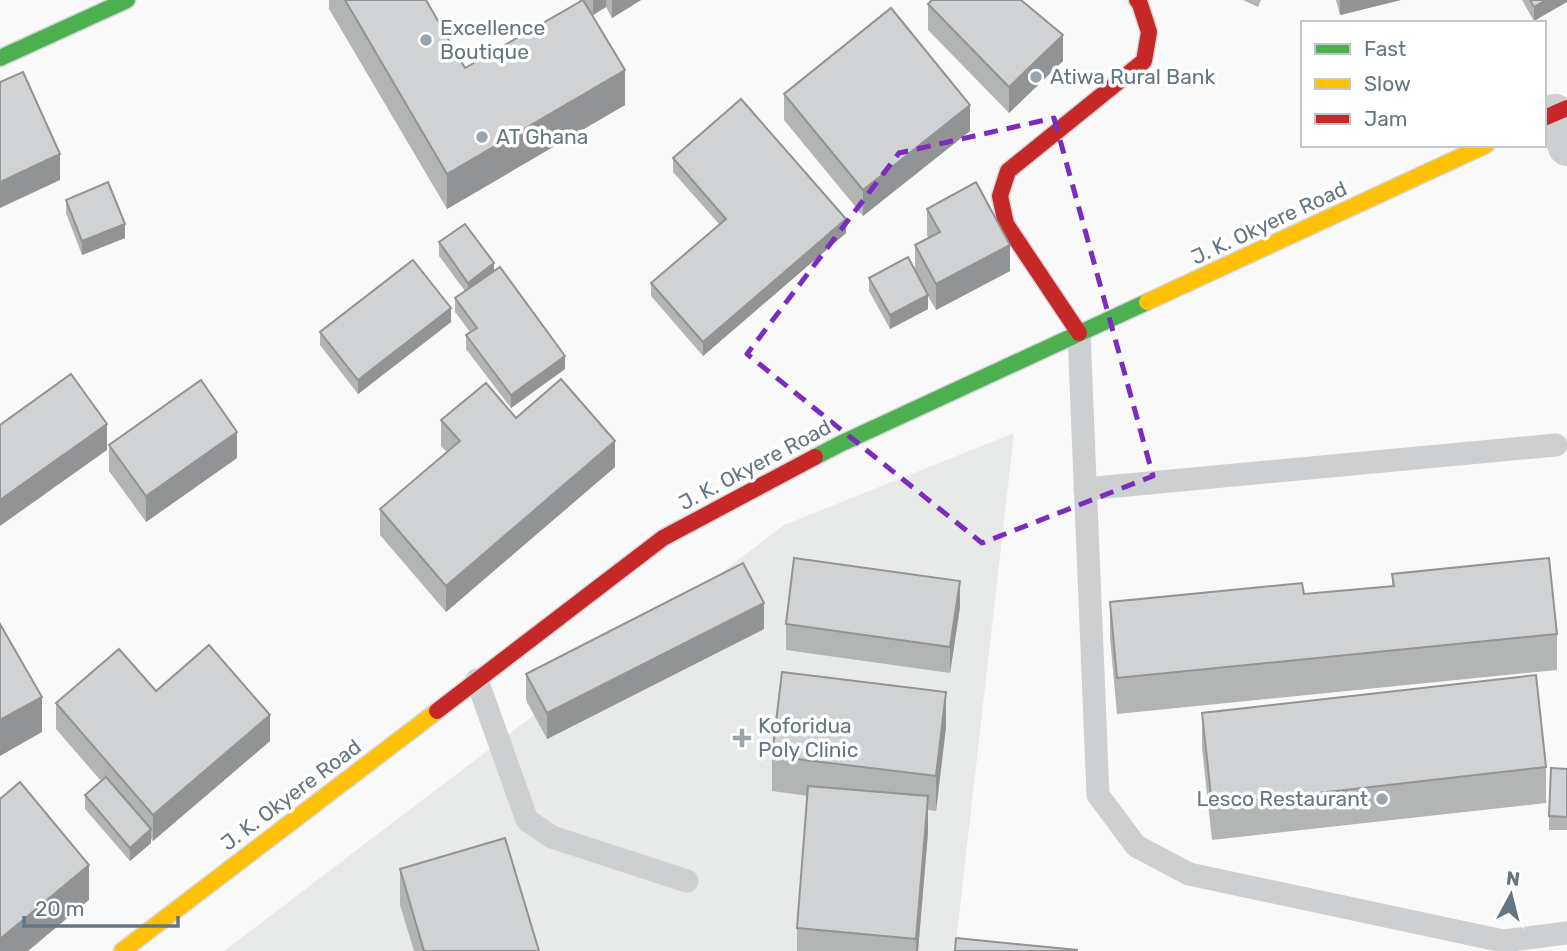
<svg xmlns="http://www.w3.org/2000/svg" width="1567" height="951" font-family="Rubik,sans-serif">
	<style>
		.built { fill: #e8e9e9 }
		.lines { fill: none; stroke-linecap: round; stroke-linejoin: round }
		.fast-casing { stroke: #d5d6d7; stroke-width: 19 }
		.slow-casing { stroke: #d5d6d7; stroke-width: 19 }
		.jam-casing { stroke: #d5d6d7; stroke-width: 19 }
		.lane { stroke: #cecfd0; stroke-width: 23 }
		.street { stroke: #cecfd0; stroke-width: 38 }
		.fast { stroke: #4caf50; stroke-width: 16 }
		.slow { stroke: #ffc107; stroke-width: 16 }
		.jam { stroke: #c62828; stroke-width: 16 }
		.wall { fill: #b3b5b5 }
		.shaded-wall { fill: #929394 }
		.building { fill: #d0d2d3; stroke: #929394; stroke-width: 2 }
		.marked { fill: none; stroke: #7b2cbf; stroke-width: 5; stroke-dasharray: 14 9; stroke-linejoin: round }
		.poi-dot { fill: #99a4ac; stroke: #fff; stroke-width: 2.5 }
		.labels { text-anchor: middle; stroke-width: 7; stroke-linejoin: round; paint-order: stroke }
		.poi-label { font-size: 21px; fill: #657683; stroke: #fff; text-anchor: start }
		.street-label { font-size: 21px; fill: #657683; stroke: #fff }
	</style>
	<rect width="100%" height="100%" fill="#f9f9f9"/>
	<!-- built -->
	<path class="built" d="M1014,433L955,951H224L784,525Z"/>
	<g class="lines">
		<!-- fast casing -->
		<g class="fast-casing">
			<g id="fast">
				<path d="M0,58L127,0"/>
				<path d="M815,457L840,444L1147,302"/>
			</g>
		</g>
		<!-- slow casing -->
		<g class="slow-casing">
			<g id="slow">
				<path d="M1147,302L1486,145"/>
				<path d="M122,951L437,711"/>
			</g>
		</g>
		<!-- jam casing -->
		<g class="jam-casing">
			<g id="jam">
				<path d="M1544,118L1567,108"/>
				<path d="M1079,333L1006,224L1000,196L1008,171L1144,61L1149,32L1140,4L1137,0"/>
				<path d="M437,711L663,538L815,457"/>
			</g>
		</g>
		<!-- lane -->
		<g class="lane">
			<path d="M1079,333L1098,795L1136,846L1189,874L1503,941L1567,933"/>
			<path d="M1085,489L1556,445"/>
			<path d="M477,680L527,820L552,837L687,881"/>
		</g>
		<!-- street -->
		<path class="street" d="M1555,113L1567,147"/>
		<!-- fast -->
		<use href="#fast" class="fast"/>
		<!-- slow -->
		<use href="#slow" class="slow"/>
		<!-- jam -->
		<use href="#jam" class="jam"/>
	</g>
	<!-- wall -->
	<g class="wall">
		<path d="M329,0H426L465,68L580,1L579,0H641L612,18L606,7L593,15L625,105L447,209L329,9Z"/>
		<path d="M1243,0H1261L1258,7Z"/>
		<path d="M1336,0H1401L1340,15Z"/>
		<path d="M1522,0H1567L1534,21Z"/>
		<path d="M928,4L1063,61L1009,113L928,30Z"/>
		<path d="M784,94L970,131L863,216L784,120Z"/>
		<path d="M673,158L846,233L703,356L651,296V283L719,224L673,172Z"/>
		<path d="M66,200L125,238L82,255L66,213Z"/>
		<path d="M927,209L1010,271L936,310L928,296V309L890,329L869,291V278L915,270V245L929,238L927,235Z"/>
		<path d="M439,242L494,271L565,369L511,408L466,349V335L470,332L455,312V298L465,291L439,256Z"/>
		<path d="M451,322L358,394L320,345V332Z"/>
		<path d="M516,418L615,467L446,612L380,535V509L447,452L441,446V420Z"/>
		<path d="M109,445L237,458L146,522L109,471Z"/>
		<path d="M1392,574L1557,634V670L1117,714L1110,638V602L1304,594L1392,586Z"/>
		<path d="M960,607L950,673L786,650V624Z"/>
		<path d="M764,629L547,739L526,700V674Z"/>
		<path d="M156,691L270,741L153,841L151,839V843L130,861L85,809V795L101,781L56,729V703Z"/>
		<path d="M1202,713L1546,767V803L1212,840L1202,748Z"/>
		<path d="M946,727L936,811L928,810V832L918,951H797V928L808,796L772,791V756Z"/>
		<path d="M1567,769V830H1549V816Z"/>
		<path d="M400,869L539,951H414L400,905Z"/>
	</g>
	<!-- shaded-wall -->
	<g class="shaded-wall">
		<path d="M593,0H606V7L593,15Z"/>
		<path d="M612,0H641L612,18Z"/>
		<path d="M1340,0H1401L1340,15Z"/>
		<path d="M1546,0H1567V2L1534,21V7Z"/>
		<path d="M1063,35V61L1009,113V87Z"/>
		<path d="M625,70V105L447,209V174Z"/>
		<path d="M970,105V131L863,216V190Z"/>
		<path d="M60,154V180L0,208V182Z"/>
		<path d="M846,219V233L703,356V342Z"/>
		<path d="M125,224V238L82,255V241Z"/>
		<path d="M1010,245V271L936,310V284Z"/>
		<path d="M494,263V277L468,296V283Z"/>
		<path d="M928,295V309L890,329V315Z"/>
		<path d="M451,308V322L358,394V380Z"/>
		<path d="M565,356V369L511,408V395Z"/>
		<path d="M107,424V450L0,526V500Z"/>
		<path d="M237,432V458L146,522V496Z"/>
		<path d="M615,441V467L446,612V586Z"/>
		<path d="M960,581V607L950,673V647Z"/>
		<path d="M764,603V629L547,739V713Z"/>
		<path d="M946,692V727L936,811V776Z"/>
		<path d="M42,697V732L0,756V720Z"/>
		<path d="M270,715V741L153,841V815Z"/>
		<path d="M928,796V832L918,951H916V939Z"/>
		<path d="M151,829V843L130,861V848Z"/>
		<path d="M89,865V900L28,951H0V939Z"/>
	</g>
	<!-- building -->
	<g class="building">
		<path d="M345,0H426L465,68L583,0L625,70L447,174Z"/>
		<path d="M932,0H1021L1063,35L1009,87L928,4Z"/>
		<path d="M1530,0H1546L1534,7Z"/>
		<path d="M891,8L970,105L863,190L784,94Z"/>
		<path d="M23,72L60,154L0,182V82Z"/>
		<path d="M741,99L846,219L703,342L651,283L726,219L673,158Z"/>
		<path d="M108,182L125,224L82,241L66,200Z"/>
		<path d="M976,182L1010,245L936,284L915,245L940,232L927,209Z"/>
		<path d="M465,224L494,263L468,283L439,242Z"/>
		<path d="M908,257L928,295L890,315L869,278Z"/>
		<path d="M413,260L451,308L358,380L320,332Z"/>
		<path d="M500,267L565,356L511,395L466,335L477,328L455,298Z"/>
		<path d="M71,374L107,424L0,500V425Z"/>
		<path d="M561,379L615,441L446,586L380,509L460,441L441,420L486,383L516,418Z"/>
		<path d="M201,380L237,432L146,496L109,445Z"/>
		<path d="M794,558L960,581L950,647L786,624Z"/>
		<path d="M1549,558L1557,634L1117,678L1110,602L1302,583L1304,594L1394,586L1392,574Z"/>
		<path d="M743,563L764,603L547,713L526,674Z"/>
		<path d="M0,624L42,697L0,720Z"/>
		<path d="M209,645L270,715L153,815L56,703L119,649L156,691Z"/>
		<path d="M782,672L946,692L936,776L772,756Z"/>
		<path d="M1536,675L1546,767L1212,805L1202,713Z"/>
		<path d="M1551,768L1567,769V817L1549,816Z"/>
		<path d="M106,777L151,829L130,848L85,795Z"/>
		<path d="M20,782L89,865L0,939V799Z"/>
		<path d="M808,786L928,796L916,939L797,928Z"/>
		<path d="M505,838L539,951H424L400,869Z"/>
		<path d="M956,938L1077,950V951H955Z"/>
	</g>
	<!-- marked area -->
	<path class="marked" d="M1054,118L1153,476L982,543L747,354L899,153Z"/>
	<!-- markers -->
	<g class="poi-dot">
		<circle cx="426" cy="40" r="7"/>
		<circle cx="1036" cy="77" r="7"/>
		<circle cx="482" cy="137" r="7"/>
		<path d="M738.5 727.5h7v7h7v7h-7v7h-7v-7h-7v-7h7z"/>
		<circle cx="1382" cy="799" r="7"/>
	</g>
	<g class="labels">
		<!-- poi labels -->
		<g class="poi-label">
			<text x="440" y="35">Excellence<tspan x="440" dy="24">Boutique</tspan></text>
			<text x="1050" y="84">Atiwa Rural Bank</text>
			<text x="496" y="144">AT Ghana</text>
			<text x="758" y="733">Koforidua<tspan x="758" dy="24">Poly Clinic</tspan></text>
			<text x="1368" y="806" text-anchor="end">Lesco Restaurant</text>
		</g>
		<!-- street labels -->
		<g class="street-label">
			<text transform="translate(1269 223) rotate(-25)" y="7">J. K. Okyere Road</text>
			<text transform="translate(755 465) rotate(-28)" y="7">J. K. Okyere Road</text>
			<text transform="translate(291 795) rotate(-37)" y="7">J. K. Okyere Road</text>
		</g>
	</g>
	<!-- legend -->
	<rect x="1301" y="21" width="245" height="126" fill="#ffffff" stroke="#c1c8cd" stroke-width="2"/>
	<rect x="1315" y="44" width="35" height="10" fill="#4caf50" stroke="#c1c8cd" stroke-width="2"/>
	<text x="1364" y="56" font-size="21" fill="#657683">Fast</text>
	<rect x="1315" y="79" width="35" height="10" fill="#ffc107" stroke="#c1c8cd" stroke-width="2"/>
	<text x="1364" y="91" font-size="21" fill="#657683">Slow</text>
	<rect x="1315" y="114" width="35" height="10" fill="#c62828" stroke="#c1c8cd" stroke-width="2"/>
	<text x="1364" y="126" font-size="21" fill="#657683">Jam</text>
	<!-- north arrow -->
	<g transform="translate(1511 895) rotate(7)" stroke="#ffffff" stroke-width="5" paint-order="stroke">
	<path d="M0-5L12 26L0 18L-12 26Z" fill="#657683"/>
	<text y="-10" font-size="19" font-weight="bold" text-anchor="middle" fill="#657683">N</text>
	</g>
	<!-- scale -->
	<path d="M24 916v10h154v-10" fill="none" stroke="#657683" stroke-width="3.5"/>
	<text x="35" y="916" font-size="21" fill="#657683" stroke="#ffffff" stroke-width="5" paint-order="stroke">20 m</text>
</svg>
